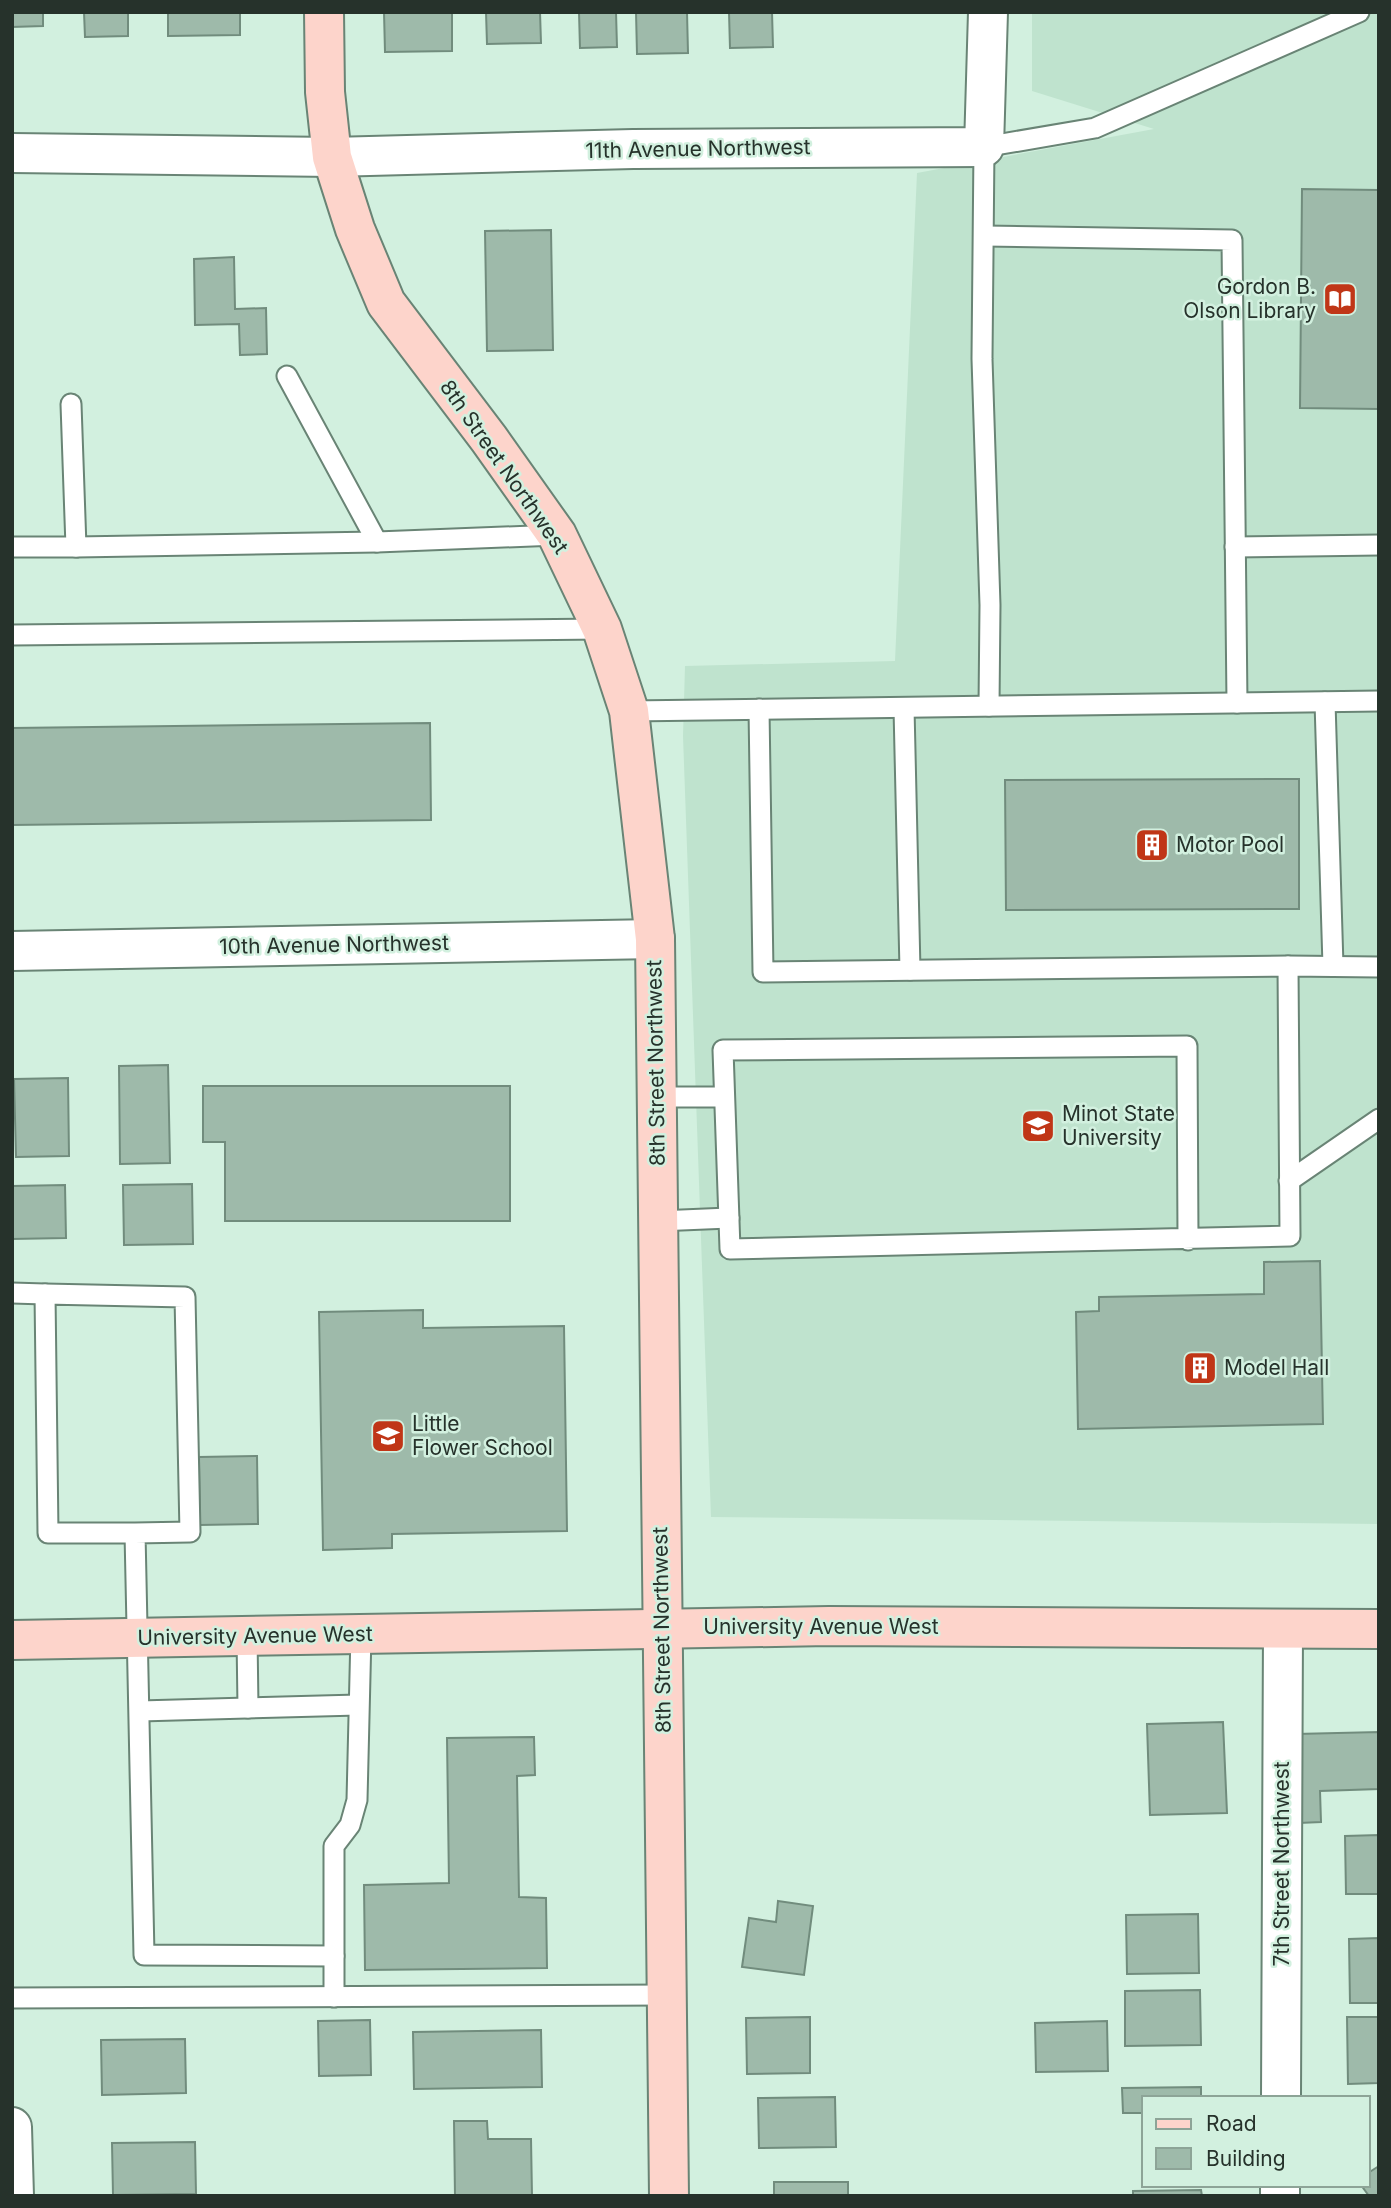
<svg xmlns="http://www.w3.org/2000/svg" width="1391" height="2208" font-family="Inter,sans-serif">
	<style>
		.built { fill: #bfe3ce }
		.building { fill: #9ebaaa; stroke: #718c7d; stroke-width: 2 }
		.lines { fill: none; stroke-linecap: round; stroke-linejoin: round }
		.lane-casing { stroke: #698475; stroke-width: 23 }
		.street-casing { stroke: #698475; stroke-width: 42 }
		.secondary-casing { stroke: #698475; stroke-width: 42 }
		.lane { stroke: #fff; stroke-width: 19 }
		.street { stroke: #fff; stroke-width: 38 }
		.secondary { stroke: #fdd4cb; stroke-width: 38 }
		.labels { text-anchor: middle; stroke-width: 5; stroke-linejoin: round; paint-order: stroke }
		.street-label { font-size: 21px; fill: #26322b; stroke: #d2f0df }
		.poi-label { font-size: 21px; fill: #26322b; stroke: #d2f0df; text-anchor: start }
	</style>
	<rect width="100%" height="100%" fill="#d2f0df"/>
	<!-- built -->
	<path class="built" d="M1032,12H1379V1524L711,1517L683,736L685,666L895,661L917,173L1154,129L1032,91Z"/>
	<!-- building -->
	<g class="building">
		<path d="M12,12H43V26L12,27Z"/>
		<path d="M84,12H128V36L85,37Z"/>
		<path d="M168,12H240V35L168,36Z"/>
		<path d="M384,12H452V51L385,52Z"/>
		<path d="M486,12H540L541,43L487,44Z"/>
		<path d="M579,12H616L617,47L580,48Z"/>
		<path d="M636,12H687L688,53L637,54Z"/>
		<path d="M729,12H772L773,47L730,48Z"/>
		<path d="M1302,189L1379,190V409L1300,408Z"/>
		<path d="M551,230L553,350L487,351L485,231Z"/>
		<path d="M234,257L235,309L266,308L267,354L240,355L239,324L195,325L194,259Z"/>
		<path d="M430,723L431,820L12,825V728Z"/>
		<path d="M1299,779V909L1006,910L1005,780Z"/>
		<path d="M168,1065L170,1163L120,1164L119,1066Z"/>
		<path d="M68,1078L69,1156L16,1157L14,1079Z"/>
		<path d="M203,1086H510V1221H225V1142H203Z"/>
		<path d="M192,1184L193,1244L124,1245L123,1185Z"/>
		<path d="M65,1185L66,1238L12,1239V1186Z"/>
		<path d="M1320,1261L1323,1424L1078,1429L1076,1312L1099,1311V1297L1264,1294V1262Z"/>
		<path d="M423,1310V1328L564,1326L567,1531L392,1534V1548L323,1550L319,1312Z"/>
		<path d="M257,1456L258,1524L200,1525L199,1457Z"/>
		<path d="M1223,1722L1227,1813L1150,1815L1147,1724Z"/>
		<path d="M1379,1732V1789L1320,1791L1321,1822L1299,1823L1296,1734Z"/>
		<path d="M534,1737L535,1775L517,1776L519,1897L546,1898L547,1968L365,1970L364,1885L449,1883L447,1738Z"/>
		<path d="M1379,1835V1894H1346L1345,1836Z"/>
		<path d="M778,1901L813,1906L804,1975L742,1967L749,1918L776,1922Z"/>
		<path d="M1198,1914L1199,1973L1127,1974L1126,1915Z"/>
		<path d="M1379,1938V2003H1350L1349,1939Z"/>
		<path d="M1200,1990L1201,2045L1125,2046V1991Z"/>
		<path d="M810,2017V2073L747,2074L746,2018Z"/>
		<path d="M1347,2017H1379V2083L1348,2084Z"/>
		<path d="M370,2020L371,2075L319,2076L318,2021Z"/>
		<path d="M1107,2021L1108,2071L1036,2072L1035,2023Z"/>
		<path d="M541,2030L542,2087L414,2089L413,2032Z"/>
		<path d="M185,2039L186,2093L102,2095L101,2040Z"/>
		<path d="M1201,2087V2098H1144V2113H1123L1122,2088Z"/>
		<path d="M835,2097L836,2147L759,2148L758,2098Z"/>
		<path d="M454,2121H487L488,2139H531L532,2196H455Z"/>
		<path d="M195,2142L196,2194L113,2195L112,2143Z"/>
		<path d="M1379,2166V2196H1369L1361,2185H1368V2173Z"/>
		<rect x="774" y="2182" width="74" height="14"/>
		<path d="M1201,2190L1202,2196H1133V2191Z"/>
	</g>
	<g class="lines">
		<!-- lane casing -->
		<g class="lane-casing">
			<g id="lane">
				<path d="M985,236L1232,240L1237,703"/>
				<path d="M287,376L377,542"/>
				<path d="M71,404L76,547L377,542L557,535"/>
				<path d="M12,547H76"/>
				<path d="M1235,547L1379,545"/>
				<path d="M12,635L602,629"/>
				<path d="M1325,702L1333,966"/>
				<path d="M989,706L990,605L982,359L984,147L1095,128L1359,12"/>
				<path d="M904,708L910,970"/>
				<path d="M759,709L763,972L1288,966L1379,967"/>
				<path d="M629,711L1379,701"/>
				<path d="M656,1097H724"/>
				<path d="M1289,1181L1379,1119"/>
				<path d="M658,1221L729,1218"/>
				<path d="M1188,1240L1187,1046L723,1050L730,1249L1290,1236L1288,966"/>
				<path d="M12,1293L45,1294"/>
				<path d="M135,1533H48L45,1294L185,1297L190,1532L135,1533L144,1955L334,1956"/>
				<path d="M247,1636L248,1708"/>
				<path d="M140,1711L358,1705"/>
				<path d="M334,1997V1846L350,1825L357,1800L361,1634"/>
				<path d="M12,1998L666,1995"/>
			</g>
		</g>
		<!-- street casing -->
		<g class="street-casing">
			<g id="street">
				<path d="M12,153L332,157L633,149L984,147L988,12"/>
				<path d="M12,951L655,939"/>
				<path d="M1281,2098L1283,1630"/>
				<path d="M12,2127L14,2196"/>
				<path d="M1280,2196V2185"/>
			</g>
		</g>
		<!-- secondary casing -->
		<g class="secondary-casing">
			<g id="secondary">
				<path d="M324,12L325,92L332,157L355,229L386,303L489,439L557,535L602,629L629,711L655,939L669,2196"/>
				<path d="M12,1640L829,1626L1379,1629"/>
			</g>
		</g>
		<!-- lane -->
		<use href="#lane" class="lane"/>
		<!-- street -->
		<use href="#street" class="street"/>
		<!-- secondary -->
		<use href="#secondary" class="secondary"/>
	</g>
	<!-- icons -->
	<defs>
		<g id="library-square" transform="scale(1.75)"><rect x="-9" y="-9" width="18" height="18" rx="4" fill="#c03617" stroke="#d2f0df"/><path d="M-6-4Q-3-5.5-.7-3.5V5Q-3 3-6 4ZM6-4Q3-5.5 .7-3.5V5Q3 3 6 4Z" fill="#fff"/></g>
		<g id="building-square" transform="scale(1.75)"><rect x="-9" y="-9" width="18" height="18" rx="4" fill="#c03617" stroke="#d2f0df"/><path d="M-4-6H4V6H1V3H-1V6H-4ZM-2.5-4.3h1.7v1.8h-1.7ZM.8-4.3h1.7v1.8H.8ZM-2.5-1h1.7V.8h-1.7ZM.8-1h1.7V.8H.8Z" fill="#fff"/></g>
		<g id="university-square" transform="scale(1.75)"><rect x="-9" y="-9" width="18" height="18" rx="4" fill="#c03617" stroke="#d2f0df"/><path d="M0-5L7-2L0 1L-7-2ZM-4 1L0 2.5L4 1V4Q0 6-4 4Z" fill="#fff"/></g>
		<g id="school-square" transform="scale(1.75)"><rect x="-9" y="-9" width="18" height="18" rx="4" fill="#c03617" stroke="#d2f0df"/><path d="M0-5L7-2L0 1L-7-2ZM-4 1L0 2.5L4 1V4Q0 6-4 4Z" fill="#fff"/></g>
	</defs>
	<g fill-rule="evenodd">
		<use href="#library-square" x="1340" y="299"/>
		<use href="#building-square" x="1152" y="845"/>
		<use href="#university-square" x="1038" y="1126"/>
		<use href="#building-square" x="1200" y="1368"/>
		<use href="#school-square" x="388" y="1436"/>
	</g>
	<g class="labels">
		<!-- street labels -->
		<g class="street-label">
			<text transform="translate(698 149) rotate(-1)" y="7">11th Avenue Northwest</text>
			<text transform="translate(504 467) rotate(55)" y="7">8th Street Northwest</text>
			<text transform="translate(334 945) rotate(-1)" y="7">10th Avenue Northwest</text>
			<text transform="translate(656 1063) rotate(-91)" y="7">8th Street Northwest</text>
			<text x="821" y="1634">University Avenue West</text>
			<text transform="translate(662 1630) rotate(-91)" y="7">8th Street Northwest</text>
			<text transform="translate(255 1636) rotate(-1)" y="7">University Avenue West</text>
			<text transform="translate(1282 1864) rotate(-90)" y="7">7th Street Northwest</text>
		</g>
		<!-- poi labels -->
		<g class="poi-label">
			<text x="1316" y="294" text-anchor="end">Gordon B.<tspan x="1316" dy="24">Olson Library</tspan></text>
			<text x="1176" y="852">Motor Pool</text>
			<text x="1062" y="1121">Minot State<tspan x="1062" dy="24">University</tspan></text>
			<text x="1224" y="1375">Model Hall</text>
			<text x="412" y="1431">Little<tspan x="412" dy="24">Flower School</tspan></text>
		</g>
	</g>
	<!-- border -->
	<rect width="1391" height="2208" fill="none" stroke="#26322b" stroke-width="28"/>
	<!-- legend -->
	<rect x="1142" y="2096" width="228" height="91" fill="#d2f0df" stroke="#8da497" stroke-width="2"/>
	<rect x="1156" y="2119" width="35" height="10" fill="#fdd4cb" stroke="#8da497" stroke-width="2"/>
	<text x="1206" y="2131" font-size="21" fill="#26322b">Road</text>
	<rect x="1156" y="2148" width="35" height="21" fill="#9ebaaa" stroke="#8da497" stroke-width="2"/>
	<text x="1206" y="2166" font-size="21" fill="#26322b">Building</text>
</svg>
